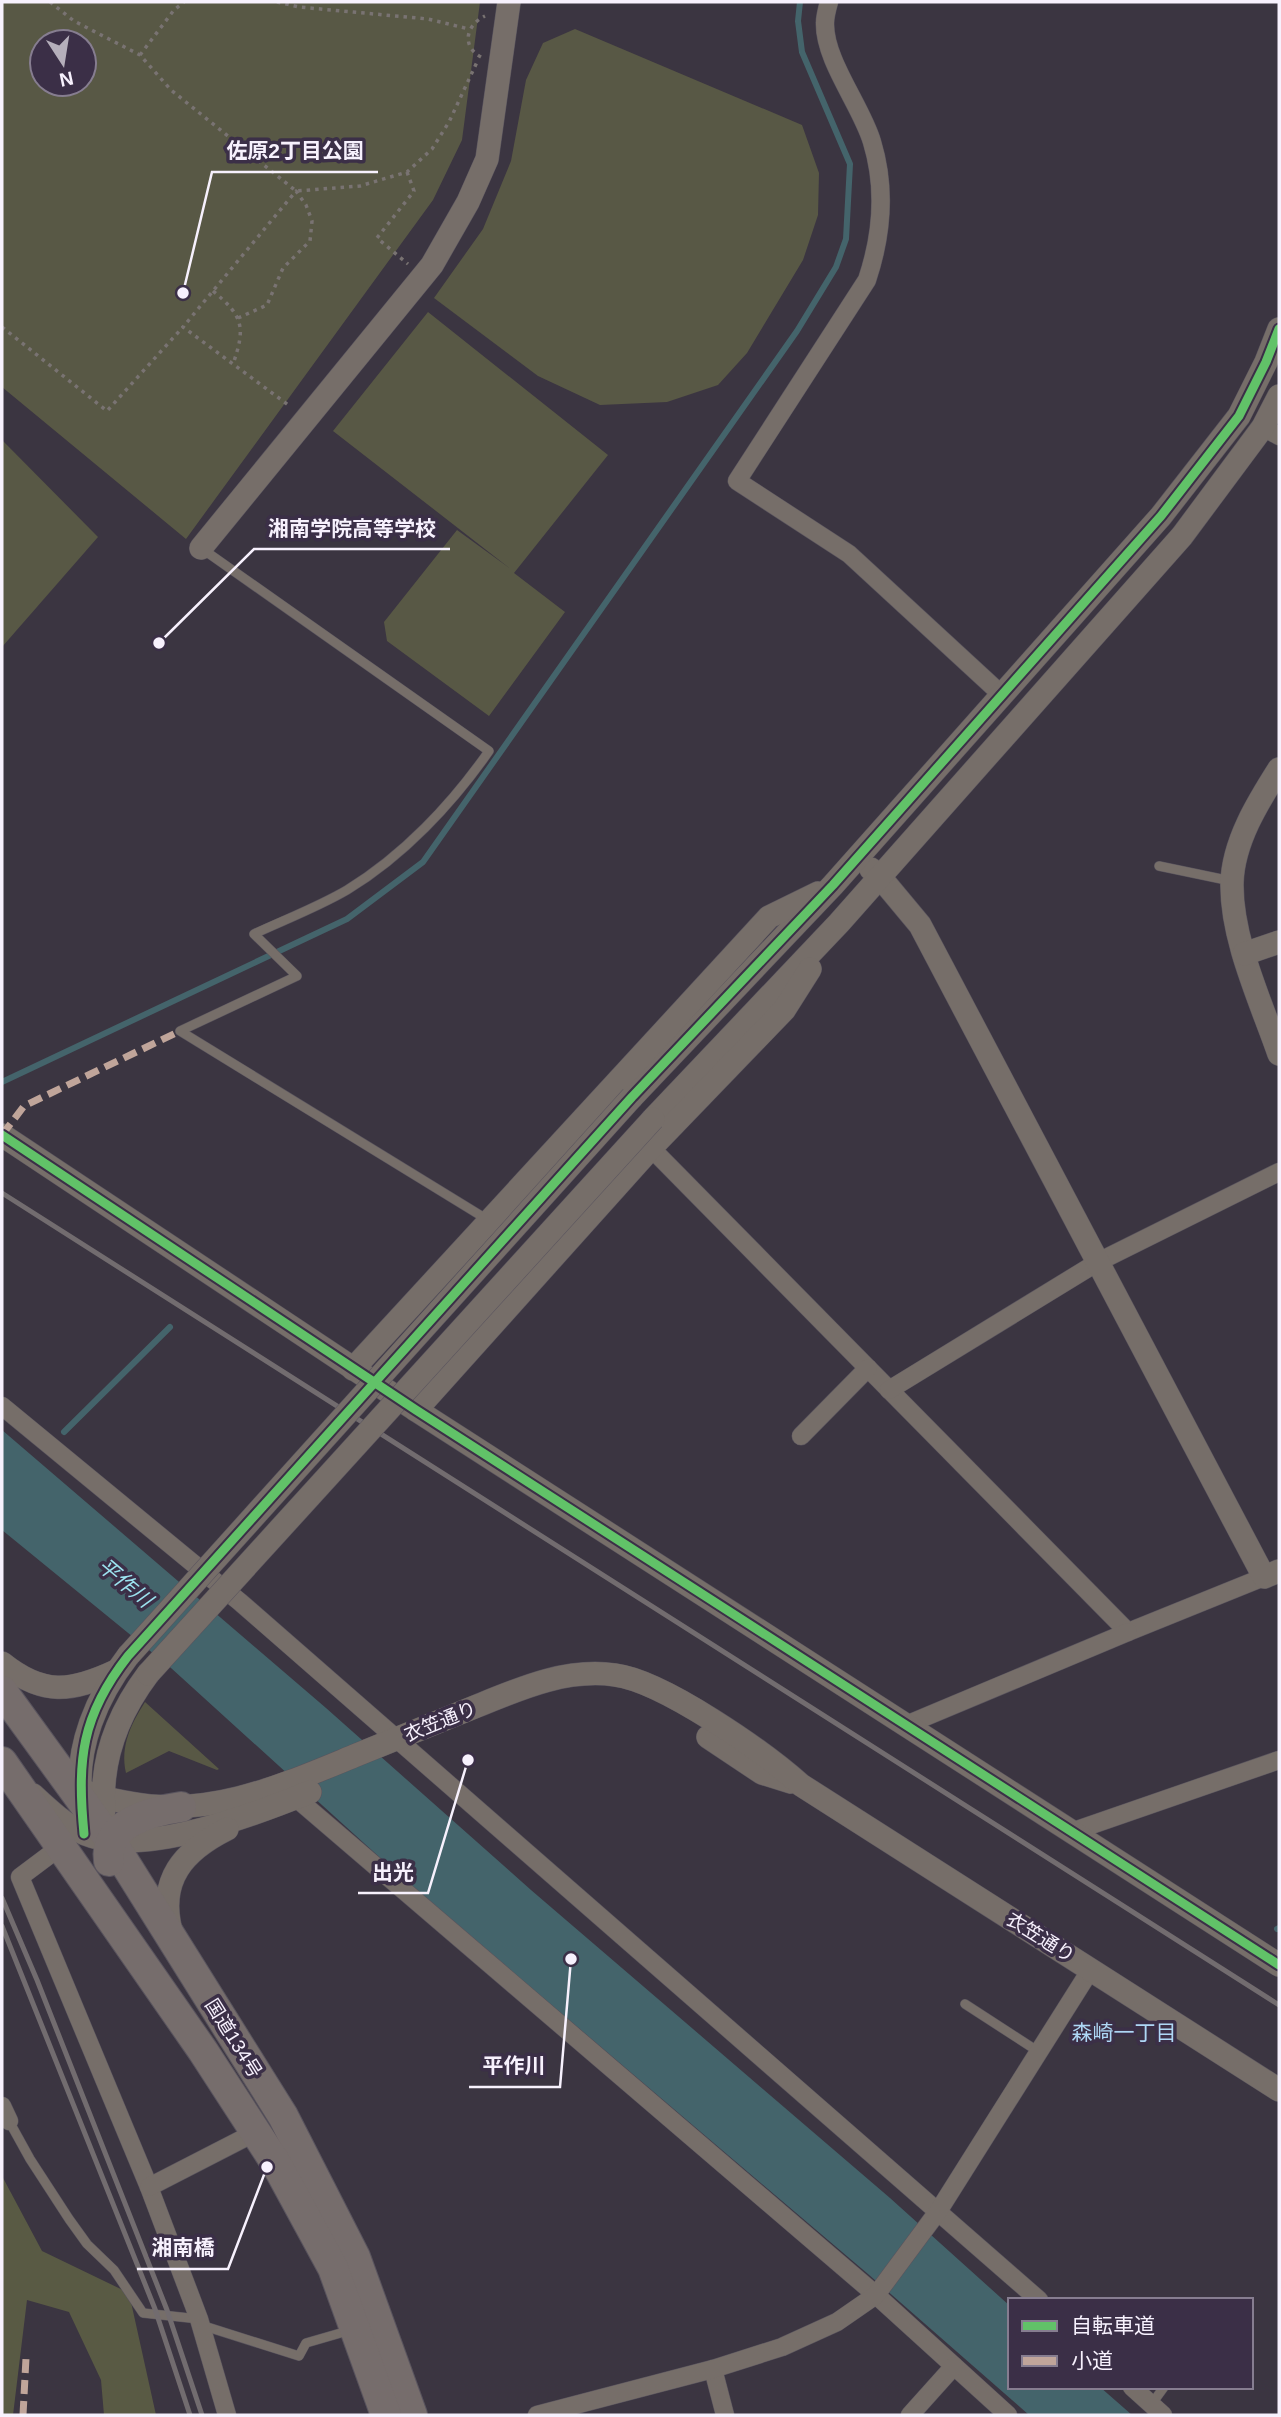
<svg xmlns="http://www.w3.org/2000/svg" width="1281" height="2417" font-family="Helvetica,'Noto Sans JP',sans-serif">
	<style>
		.green { fill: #585845; fill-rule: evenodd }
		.forest { fill: #595a44 }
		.water { fill: #44646b }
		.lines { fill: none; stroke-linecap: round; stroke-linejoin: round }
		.stream { stroke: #44646b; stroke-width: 6 }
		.service-casing { stroke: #59545e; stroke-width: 10 }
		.minor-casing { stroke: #59545e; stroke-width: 19 }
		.tertiary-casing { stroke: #59545e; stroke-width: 24 }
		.trunk-casing { stroke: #59545e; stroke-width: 32 }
		.path { stroke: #797372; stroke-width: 3.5; stroke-dasharray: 3.5 5; stroke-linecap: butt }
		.service { stroke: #766e69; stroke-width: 9 }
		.minor { stroke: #766e69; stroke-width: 18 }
		.tertiary { stroke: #766e69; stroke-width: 23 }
		.trunk { stroke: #766d6c; stroke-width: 30 }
		.rail { stroke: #726c6f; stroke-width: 5 }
		.tertiary-bridge-casing { stroke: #59545e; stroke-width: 24; stroke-linecap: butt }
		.tertiary-bridge { stroke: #766e69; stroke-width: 23 }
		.quiet { stroke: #c0a59a; stroke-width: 7; stroke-dasharray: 14 7; stroke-linecap: butt }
		.cycleway-casing { stroke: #3b2f47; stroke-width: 13 }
		.cycleway { stroke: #61c268; stroke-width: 9 }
		.labels { text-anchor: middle; stroke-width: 7; stroke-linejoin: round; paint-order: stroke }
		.street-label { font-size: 19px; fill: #f7f1fd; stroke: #3b2f47 }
		.water-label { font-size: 21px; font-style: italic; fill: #9ce3ef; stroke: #3b2f47 }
		.neighbourhood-label { font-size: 21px; fill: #aed7f5; stroke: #3b2f47 }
		.leader { fill: none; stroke: #f7f1fd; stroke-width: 2.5 }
		.callout-dot { fill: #f7f1fd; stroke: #3b2f47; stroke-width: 2.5 }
		.callout-label { font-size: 21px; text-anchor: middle; font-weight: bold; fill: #f7f1fd; stroke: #3b2f47; stroke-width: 7; stroke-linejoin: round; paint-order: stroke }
	</style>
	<rect width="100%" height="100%" fill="#3b3541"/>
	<!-- green -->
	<g class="green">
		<path d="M2,2H480L462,140L433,200L186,539L2,387ZM42,42H84V84H42Z"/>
		<path d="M575,29L802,125L819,173L818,215L803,260L747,353L718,385L667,402L600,405L538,376L434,298L483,229L511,161L526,80L543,43Z"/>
		<path d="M428,312L608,455L514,573L565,612L489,716L387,641L384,622L457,530L512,570L333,431Z"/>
		<path d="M2,440L98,537L2,647Z"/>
		<path d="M145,1702L219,1769L217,1770L169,1751L126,1773C120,1746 131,1724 145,1702Z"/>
	</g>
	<!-- forest -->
	<path class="forest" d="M2,2176L42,2251L129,2293L156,2415H104L101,2380L69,2312L27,2300L13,2415H2Z"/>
	<!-- water -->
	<path class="water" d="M2,1430L326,1708L531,1890L890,2198L1010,2306V2387H1100L1132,2415H1029L868,2274L409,1884L171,1668L2,1530Z"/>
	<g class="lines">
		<!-- stream -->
		<g class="stream">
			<path d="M2,1082L347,919L423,862L797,331L836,267L846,239L850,164L802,52L798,21L800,2"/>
			<path d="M64,1432L170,1327"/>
			<path d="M1277,1929L1279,1928"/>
		</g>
		<!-- service casing -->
		<g class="service-casing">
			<g id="service">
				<path d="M201,548L489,751C452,804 403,856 347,890C318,907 284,920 254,934L297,976L180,1031L488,1220"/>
				<path d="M1159,866L1231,881"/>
				<path d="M965,2004L1039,2052"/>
				<path d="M9,2121L30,2159L69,2219L87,2244L114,2270L143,2313L199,2319"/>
				<path d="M201,2325L299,2356L306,2343L351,2330"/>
				<path d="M1151,2405L1164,2387"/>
			</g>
		</g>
		<!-- minor casing -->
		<g class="minor-casing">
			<g id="minor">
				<path d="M829,2C827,9 825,16 825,23C824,60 862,107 872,142C886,188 882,235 867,280L737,481L849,554L1002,695"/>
				<path d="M1263,427L1279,436"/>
				<path d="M651,1148L1128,1632L1264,1577"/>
				<path d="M889,1390L1098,1262L1279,1172"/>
				<path d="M2,1406L240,1602L1039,2300"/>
				<path d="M801,1436L868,1368"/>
				<path d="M906,1725L1128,1632"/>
				<path d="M289,1792L876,2295L1008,2415"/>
				<path d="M1074,1831L1279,1760"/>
				<path d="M60,1847L20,1877L149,2187L199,2319L227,2415"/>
				<path d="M2,2106L9,2121"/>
				<path d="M149,2187L256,2132"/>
				<path d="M713,2369L725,2415"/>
				<path d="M1132,2387L1163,2415"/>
				<path d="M537,2415L713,2369L782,2347L837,2322L876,2295L939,2210L1091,1969"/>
				<path d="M910,2415L954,2366"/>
			</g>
		</g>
		<!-- tertiary casing -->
		<g class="tertiary-casing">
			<g id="tertiary">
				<path d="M201,548L432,265L468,202L487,159L509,2"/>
				<path d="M1279,769C1258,802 1233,842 1232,883C1231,939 1261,1002 1279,1054"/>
				<path d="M871,869L880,877L920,925L1264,1577L1279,1571"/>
				<path d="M1244,954L1279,942"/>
				<path d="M632,1097L833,885L1161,516L1239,416L1266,362L1279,329"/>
				<path d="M653,1119L839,923L1182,536L1263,427L1279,396"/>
				<path d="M2,1135L416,1410L1279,1965"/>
				<path d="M353,1369L769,917L818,893"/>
				<path d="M416,1410L651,1148L784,1010L810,969"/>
				<path d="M2,1663C43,1696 71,1692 116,1671"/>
				<path d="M708,1737L762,1773L791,1782"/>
				<path d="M71,1782C87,1796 109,1799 130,1803C210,1818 281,1786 354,1756C395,1739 436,1723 477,1706C521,1688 567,1668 615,1675C663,1681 764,1752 801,1785L1279,2090"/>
				<path d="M33,1795C48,1809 66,1826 85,1834C141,1858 256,1814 310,1792"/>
				<path d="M81,1799C75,1747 97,1696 128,1656"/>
				<path d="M104,1811C100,1760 118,1714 148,1674"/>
				<path d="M171,1931C158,1880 183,1851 227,1829"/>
			</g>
		</g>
		<!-- trunk casing -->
		<g class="trunk-casing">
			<g id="trunk">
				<path d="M2,1691L111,1841L283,2116L355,2257L412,2415"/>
				<path d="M2,1762L203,2051L277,2165L333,2268L386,2415"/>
				<path d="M109,1861C103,1823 153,1811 181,1807"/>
			</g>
		</g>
		<!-- path -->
		<g class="path">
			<path d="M50,2L74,21L140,55L171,90L296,191L360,186L407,172L432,149L449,122L477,62"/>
			<path d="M277,2L299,7L428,19L469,29"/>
			<path d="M140,55L174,10L184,2"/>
			<path d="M481,57C461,46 466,25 485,16"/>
			<path d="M407,172L414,191L377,238L408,264"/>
			<path d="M213,291C243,316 246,327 233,364"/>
			<path d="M238,318L267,305L283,268L310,241L312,221L306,205L296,191L183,327L291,407"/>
			<path d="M2,327L107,411L183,327"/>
		</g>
		<!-- service -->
		<use href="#service" class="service"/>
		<!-- minor -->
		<use href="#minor" class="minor"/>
		<!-- tertiary -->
		<use href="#tertiary" class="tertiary"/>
		<!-- trunk -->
		<use href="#trunk" class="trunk"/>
		<!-- rail -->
		<g class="rail">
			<path d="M2,1193L1279,2005"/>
			<path d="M2,1898L37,1980L167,2310L202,2415"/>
			<path d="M2,1926L155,2309L190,2415"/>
		</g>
		<!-- tertiary-bridge casing -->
		<g class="tertiary-bridge-casing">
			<g id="tertiary-bridge">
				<path d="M128,1656L632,1097"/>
				<path d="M148,1674L653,1119"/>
			</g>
		</g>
		<!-- tertiary-bridge -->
		<use href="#tertiary-bridge" class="tertiary-bridge"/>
		<!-- quiet -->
		<g class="quiet">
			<path d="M2,1135L24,1106L180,1031"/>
			<path d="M23,2415L26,2358"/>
		</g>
		<!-- cycleway casing -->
		<g class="cycleway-casing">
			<g id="cycleway">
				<path d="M2,1135L416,1410L1279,1965"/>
				<path d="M84,1834C77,1760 81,1716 128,1656L632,1097L833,885L1161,516L1239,416L1266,362L1279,329"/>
			</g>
		</g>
		<!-- cycleway -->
		<use href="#cycleway" class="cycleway"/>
	</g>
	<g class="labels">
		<!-- street labels -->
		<g class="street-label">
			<text transform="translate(440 1721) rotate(-22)" y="7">衣笠通り</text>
			<text transform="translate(1041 1937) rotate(32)" y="7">衣笠通り</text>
			<text transform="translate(234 2038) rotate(58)" y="7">国道134号</text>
		</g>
		<!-- water labels -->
		<g class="water-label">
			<text transform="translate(125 1583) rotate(40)" y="7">平作川</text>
		</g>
		<!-- neighbourhood labels -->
		<g class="neighbourhood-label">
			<text x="1124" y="2040">森崎一丁目</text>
		</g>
	</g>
	<!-- callouts -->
	<path class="leader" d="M183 293L212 172H378M159 643L254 549H450M468 1760L428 1893H358M571 1959L560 2087H469M267 2167L228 2269H137"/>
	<g class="callout-dot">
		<circle cx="183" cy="293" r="7"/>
		<circle cx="159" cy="643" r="7"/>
		<circle cx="468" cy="1760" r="7"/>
		<circle cx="571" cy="1959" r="7"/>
		<circle cx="267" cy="2167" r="7"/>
	</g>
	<g class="callout-label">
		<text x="295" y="158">佐原2丁目公園</text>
		<text x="352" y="536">湘南学院高等学校</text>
		<text x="393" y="1880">出光</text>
		<text x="514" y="2073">平作川</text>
		<text x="183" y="2255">湘南橋</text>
	</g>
	<!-- border -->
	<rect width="1281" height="2417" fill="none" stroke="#f7f1fd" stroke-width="7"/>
	<!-- legend -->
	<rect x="1008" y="2298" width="245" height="91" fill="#3b2f47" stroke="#867d90" stroke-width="2"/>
	<rect x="1022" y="2321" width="35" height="10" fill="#61c268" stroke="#867d90" stroke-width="2"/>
	<text x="1071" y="2333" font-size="21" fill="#f7f1fd">自転車道</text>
	<rect x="1022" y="2356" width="35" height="10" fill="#c0a59a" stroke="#867d90" stroke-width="2"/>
	<text x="1071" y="2368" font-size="21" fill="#f7f1fd">小道</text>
	<!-- north arrow -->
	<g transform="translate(63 63) rotate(168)"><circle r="33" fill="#3b2f47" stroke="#867d90" stroke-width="2"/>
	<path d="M0-5L12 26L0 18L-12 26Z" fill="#b5afbb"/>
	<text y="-10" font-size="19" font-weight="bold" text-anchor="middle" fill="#f7f1fd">N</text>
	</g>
</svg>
